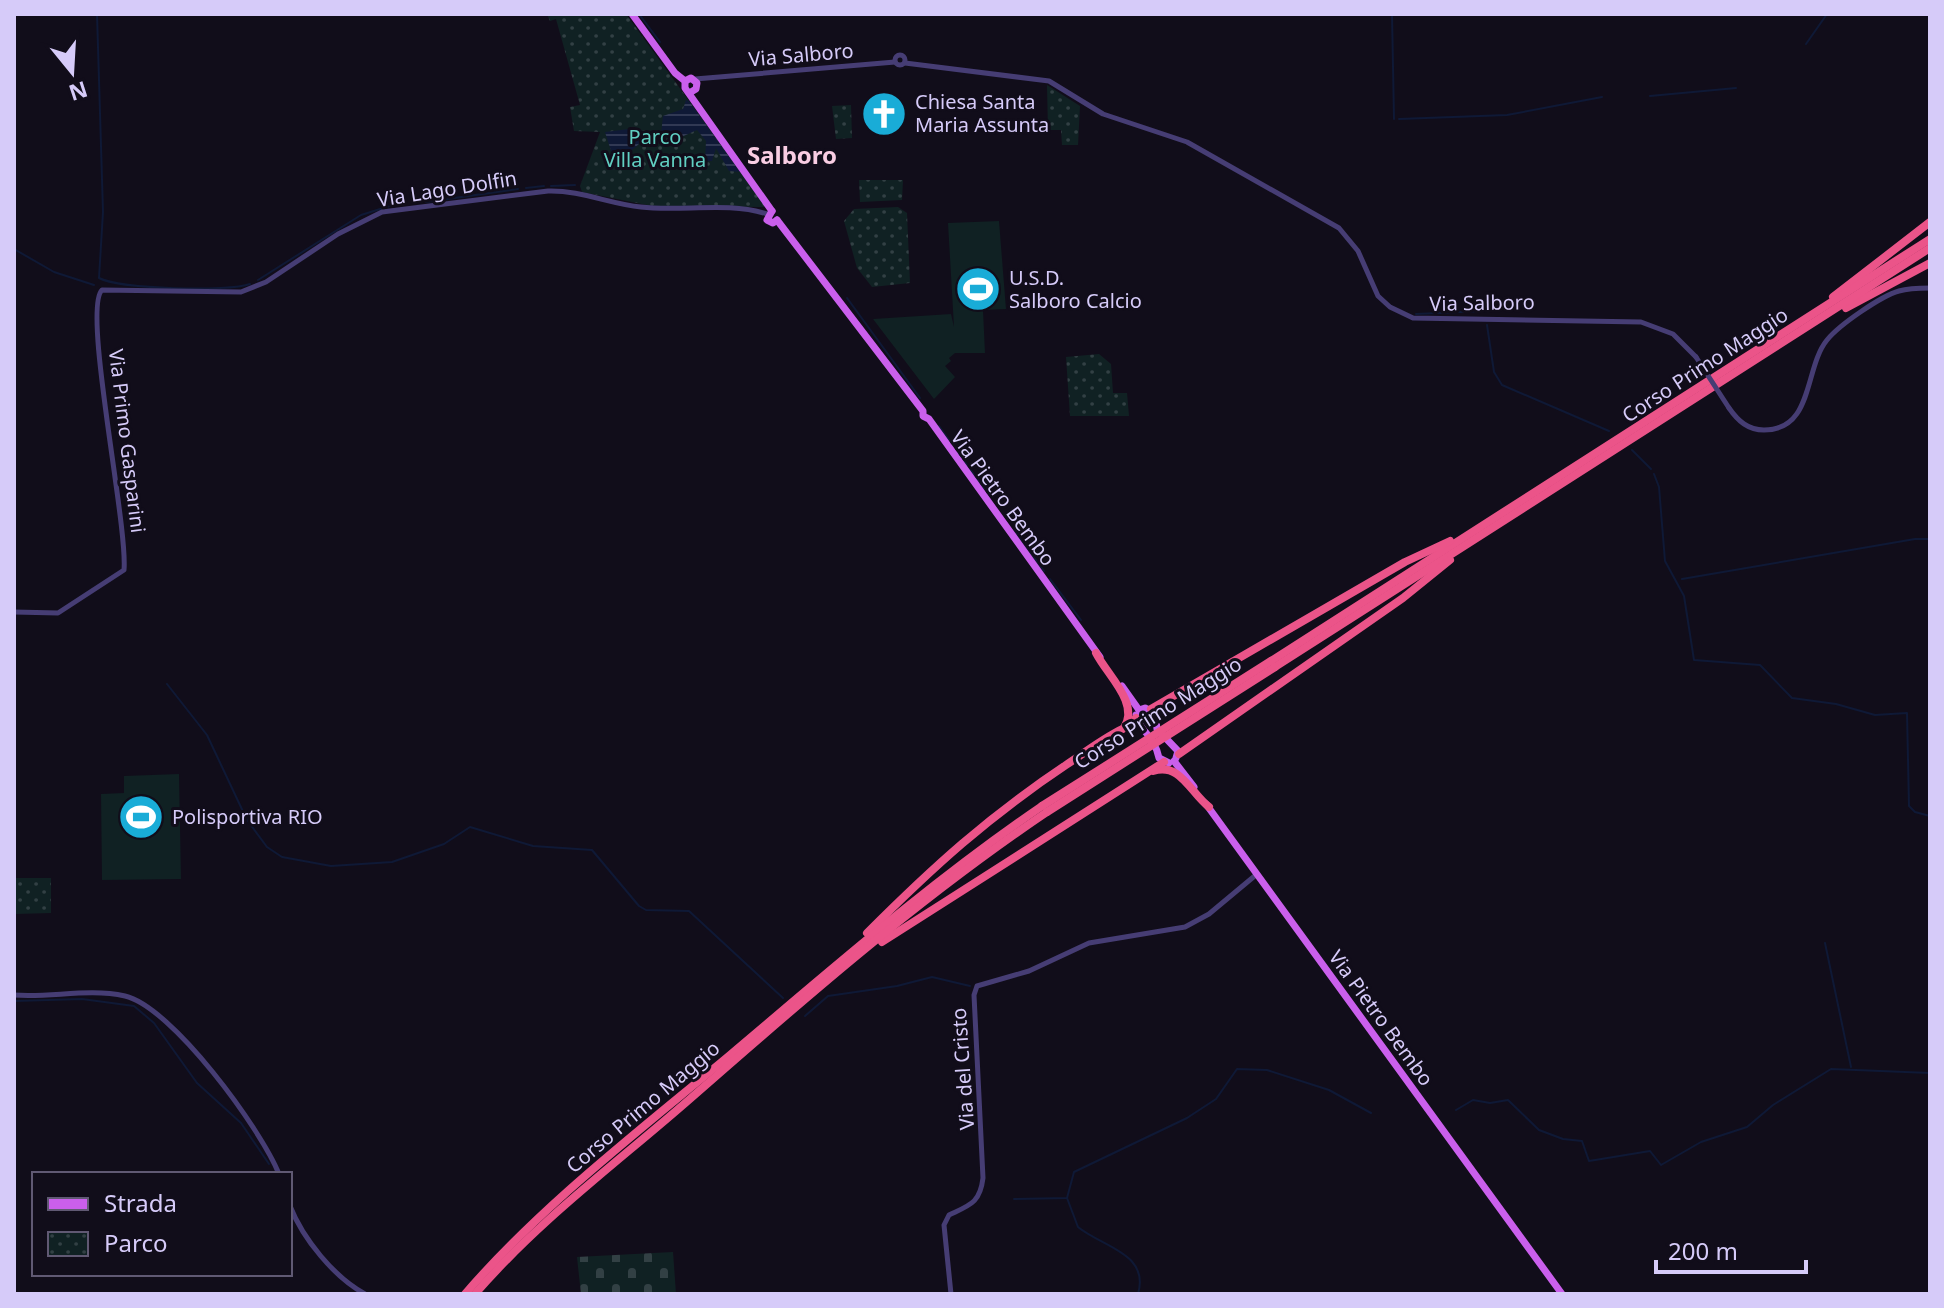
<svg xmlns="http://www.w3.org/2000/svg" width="1944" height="1308" font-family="'Noto Sans',sans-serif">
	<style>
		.green { fill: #102123 }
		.cemetery { fill: url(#cemetery-stones) }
		.park { fill: url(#park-dots) }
		.water { fill: url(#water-rules) }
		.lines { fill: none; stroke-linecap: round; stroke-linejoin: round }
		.stream { stroke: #0f1936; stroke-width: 2 }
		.minor { stroke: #463d74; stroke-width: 5 }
		.major { stroke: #ca5fec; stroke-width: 7 }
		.highway { stroke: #eb5489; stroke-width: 8 }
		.minor-bridge { stroke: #463d74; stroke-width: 5 }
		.highway-bridge { stroke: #eb5489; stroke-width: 8 }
		.labels { text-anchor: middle; stroke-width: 6; stroke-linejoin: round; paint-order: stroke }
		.street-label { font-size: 20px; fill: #d6cbf9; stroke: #110d1a }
		.poi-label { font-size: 20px; fill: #d6cbf9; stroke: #110d1a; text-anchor: start }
		.park-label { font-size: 20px; fill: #61cfc2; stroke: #110d1a }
		.quarter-label { font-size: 24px; font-weight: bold; fill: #f9cde3; stroke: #110d1a }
	</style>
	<defs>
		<pattern id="cemetery-stones" width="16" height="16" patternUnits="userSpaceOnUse" patternTransform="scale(2)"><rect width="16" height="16" fill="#102123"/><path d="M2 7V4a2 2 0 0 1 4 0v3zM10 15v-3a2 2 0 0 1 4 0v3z" fill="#324044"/></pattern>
		<pattern id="park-dots" width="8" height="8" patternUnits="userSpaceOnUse" patternTransform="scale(2)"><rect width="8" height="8" fill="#102123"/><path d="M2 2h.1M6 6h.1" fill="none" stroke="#324044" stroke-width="1.8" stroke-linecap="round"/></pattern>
		<pattern id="water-rules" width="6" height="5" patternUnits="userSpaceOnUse" patternTransform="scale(2)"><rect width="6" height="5" fill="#0f1936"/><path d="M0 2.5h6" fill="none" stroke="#313954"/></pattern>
	</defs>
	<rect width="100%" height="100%" fill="#110d1a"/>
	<!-- green -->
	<g class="green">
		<path d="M999,221L1006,309L983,310L985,353H955L949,358L951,361L945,366L955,377L934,399L873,319L951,314L954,327L948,223Z"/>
		<path d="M179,774L181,879L102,880L101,794L124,793V776Z"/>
	</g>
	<!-- cemetery -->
	<path class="cemetery" d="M673,1252L676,1294H581L577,1257Z"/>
	<!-- park -->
	<g class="park">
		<path d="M547,14H626L766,207L652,206L582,192L580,186L600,132L574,131L570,107L580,105L556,19L550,21Z"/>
		<path d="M1047,85L1080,106L1078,145H1062L1061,130H1048Z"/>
		<path d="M851,105L852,138L836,139L832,106Z"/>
		<path d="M859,180H903L902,200L860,202Z"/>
		<path d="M898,207L907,213L910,283L872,287L857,268L844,221L854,209Z"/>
		<path d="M1099,354L1111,364L1113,393H1127L1129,416H1070L1066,357Z"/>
		<path d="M14,878H51V913L14,914Z"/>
	</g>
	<!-- water -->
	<g class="water">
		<path d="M686,100L689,101L740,172L729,171L716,148L712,161H705L706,141L697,130L677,139L661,134L663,116L683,109Z"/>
		<path d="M637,128L644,136C639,147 625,157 613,157L605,132Z"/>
	</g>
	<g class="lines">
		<!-- stream -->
		<g class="stream">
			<path d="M97,14L103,212L99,278C119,289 229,292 250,284"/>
			<path d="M639,14L660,42"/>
			<path d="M1392,14L1394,119"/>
			<path d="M1806,44L1827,14"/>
			<path d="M1650,96L1736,88"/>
			<path d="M1399,119L1507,115L1602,97"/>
			<path d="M551,186L575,185"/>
			<path d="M526,188L544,186"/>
			<path d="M426,202L518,189"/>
			<path d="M14,249L54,272L94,285"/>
			<path d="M258,280L361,215L393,205"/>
			<path d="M847,298L920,398"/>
			<path d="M1416,314L1483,311"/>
			<path d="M1487,325L1494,372L1502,385L1609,431"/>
			<path d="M939,426L949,440"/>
			<path d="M1632,450L1651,469"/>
			<path d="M958,453L984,488"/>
			<path d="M1654,474L1659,487L1665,561L1684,596L1694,660L1760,665L1792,698L1836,704L1875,715L1907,713L1909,806L1915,812L1930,816"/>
			<path d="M1014,529L1024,543"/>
			<path d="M1026,546L1044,571"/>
			<path d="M1050,579L1081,620"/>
			<path d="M1682,579L1915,539H1930"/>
			<path d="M167,684L207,735L247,820L267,847L282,857L331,866L392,862L444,844L470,827L533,846L592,850L639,906L646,910L689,911L783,998"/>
			<path d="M1825,943L1851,1067"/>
			<path d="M14,1001L82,999L134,1006L154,1023L197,1083L241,1123L269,1164"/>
			<path d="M805,1016L828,996L897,986L932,977L970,986"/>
			<path d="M1456,1110L1473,1100L1490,1103L1508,1100L1539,1130L1563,1139L1582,1141L1589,1161L1650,1151L1661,1165L1701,1142L1747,1127L1773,1105L1831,1069L1930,1073"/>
			<path d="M1067,1198L1078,1227C1102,1247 1150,1253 1138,1294"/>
			<path d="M1014,1199L1067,1198L1074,1172L1187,1118L1216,1099L1237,1069L1267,1070L1329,1090L1371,1113"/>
		</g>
		<!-- minor -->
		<g class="minor">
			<circle cx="900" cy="60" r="5"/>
			<path d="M905,63L1049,81L1103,114L1187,142L1339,228L1358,251L1378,296L1390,307L1413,318L1641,322L1673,334L1696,357"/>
			<path d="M695,79L895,62"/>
			<path d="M1729,408C1738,421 1748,430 1764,430C1814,430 1804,368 1827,340C1839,325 1881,296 1899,291C1909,288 1920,288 1930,288"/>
			<path d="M14,612L58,613L124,570C128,525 82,309 102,290L241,292L266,282L338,234L382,212L548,191C580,190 610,204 641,207C682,212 727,201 767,214"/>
			<path d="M14,995C51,998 88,988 125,996C172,1007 261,1129 279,1174"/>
			<path d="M290,1206C303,1239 334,1277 365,1294"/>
			<path d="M951,1294L944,1225L949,1215C970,1205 980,1203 983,1178L974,995L977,986L1029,971L1089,943L1185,927L1209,914L1257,874"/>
		</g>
		<!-- major -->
		<g class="major">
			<path d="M632,14L675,73L685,81V88L772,211"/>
			<path d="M685,81L691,78L697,83L696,89L691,92"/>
			<path d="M772,211L767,220L773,223L777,220"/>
			<path d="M777,220L923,411V416L929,419L1100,657"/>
			<path d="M1122,686L1139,710"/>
			<path d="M1139,710L1145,708L1155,713L1157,729L1178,751L1176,758"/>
			<path d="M1136,715C1137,728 1155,736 1159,758L1169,763"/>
			<path d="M1174,761L1194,787"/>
			<path d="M1206,804L1562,1294"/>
		</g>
		<!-- highway -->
		<g class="highway">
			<path d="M1833,297L1930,222"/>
			<path d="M1846,308L1930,263"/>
			<path d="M1096,653C1107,675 1140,703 1124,728"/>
			<path d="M1271,661L1930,239"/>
			<path d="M1275,667L1930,248"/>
			<path d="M1151,709L1405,562L1450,541"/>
			<path d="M1179,754L1403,598L1450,560"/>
			<path d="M1153,771C1180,762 1190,792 1209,807"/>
			<path d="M867,933C933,867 988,817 1066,765C1086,752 1107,735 1129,726L1136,718"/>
			<path d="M882,942L1164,762"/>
			<path d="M465,1294C542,1205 639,1131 730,1055C832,969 932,881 1042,806"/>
			<path d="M475,1294C539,1220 618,1162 691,1098C805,998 921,897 1047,812"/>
		</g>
		<!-- minor-bridge -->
		<path class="minor-bridge" d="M1696,357L1729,408"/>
		<!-- highway-bridge -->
		<g class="highway-bridge">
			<path d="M1042,806L1271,661"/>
			<path d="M1047,812L1275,667"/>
		</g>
	</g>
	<!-- icons -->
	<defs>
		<g id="church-disc" transform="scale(2.3)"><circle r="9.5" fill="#19acd7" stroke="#110d1a"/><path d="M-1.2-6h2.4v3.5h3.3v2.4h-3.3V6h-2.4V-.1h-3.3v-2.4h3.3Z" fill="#fff"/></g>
		<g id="stadium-disc" transform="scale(2.3)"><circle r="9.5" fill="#19acd7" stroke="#110d1a"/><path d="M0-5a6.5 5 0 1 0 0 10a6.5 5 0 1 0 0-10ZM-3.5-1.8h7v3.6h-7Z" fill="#fff"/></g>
	</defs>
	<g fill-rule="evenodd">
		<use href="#church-disc" x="884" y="114"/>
		<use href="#stadium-disc" x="978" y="289"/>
		<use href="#stadium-disc" x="141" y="817"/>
	</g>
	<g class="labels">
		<!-- street labels -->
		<g class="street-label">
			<text transform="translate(801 55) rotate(-5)" y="7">Via Salboro</text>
			<text transform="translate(447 189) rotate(-9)" y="7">Via Lago Dolfin</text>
			<text transform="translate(1482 303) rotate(-1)" y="7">Via Salboro</text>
			<text transform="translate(1705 365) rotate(-33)" y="7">Corso Primo Maggio</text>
			<text transform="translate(127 441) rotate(83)" y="7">Via Primo Gasparini</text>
			<text transform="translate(1003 498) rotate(54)" y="7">Via Pietro Bembo</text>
			<text transform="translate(1158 713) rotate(-32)" y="7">Corso Primo Maggio</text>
			<text transform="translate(1381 1018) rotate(54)" y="7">Via Pietro Bembo</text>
			<text transform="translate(963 1069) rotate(-94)" y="7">Via del Cristo</text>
			<text transform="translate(643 1107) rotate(-40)" y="7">Corso Primo Maggio</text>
		</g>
		<!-- poi labels -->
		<g class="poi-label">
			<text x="915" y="109">Chiesa Santa<tspan x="915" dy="23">Maria Assunta</tspan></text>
			<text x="1009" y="285">U.S.D.<tspan x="1009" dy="23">Salboro Calcio</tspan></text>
			<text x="172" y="824">Polisportiva RIO</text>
		</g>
		<!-- park labels -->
		<g class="park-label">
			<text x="655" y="144">Parco<tspan x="655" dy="23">Villa Vanna</tspan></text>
		</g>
		<!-- quarter labels -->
		<g class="quarter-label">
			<text x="792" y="164">Salboro</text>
		</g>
	</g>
	<!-- border -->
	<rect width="1944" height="1308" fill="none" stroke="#d6cbf9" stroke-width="32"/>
	<!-- legend -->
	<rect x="32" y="1172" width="260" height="104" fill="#110d1a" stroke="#605973" stroke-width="2"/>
	<rect x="48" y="1198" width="40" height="12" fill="#ca5fec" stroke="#605973" stroke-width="2"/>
	<text x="104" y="1212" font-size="24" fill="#d6cbf9">Strada</text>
	<rect x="48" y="1232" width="40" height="24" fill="url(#park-dots)" stroke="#605973" stroke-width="2"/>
	<text x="104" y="1252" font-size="24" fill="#d6cbf9">Parco</text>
	<!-- north arrow -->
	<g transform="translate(72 72) rotate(162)" stroke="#110d1a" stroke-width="6" paint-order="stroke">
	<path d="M0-6L14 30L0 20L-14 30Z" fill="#d6cbf9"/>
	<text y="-12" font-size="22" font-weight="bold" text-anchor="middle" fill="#d6cbf9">N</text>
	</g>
	<!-- scale -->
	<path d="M1656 1260v12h150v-12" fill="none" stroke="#d6cbf9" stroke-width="4"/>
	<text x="1668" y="1260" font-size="24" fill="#d6cbf9" stroke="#110d1a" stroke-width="6" paint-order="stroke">200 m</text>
</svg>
